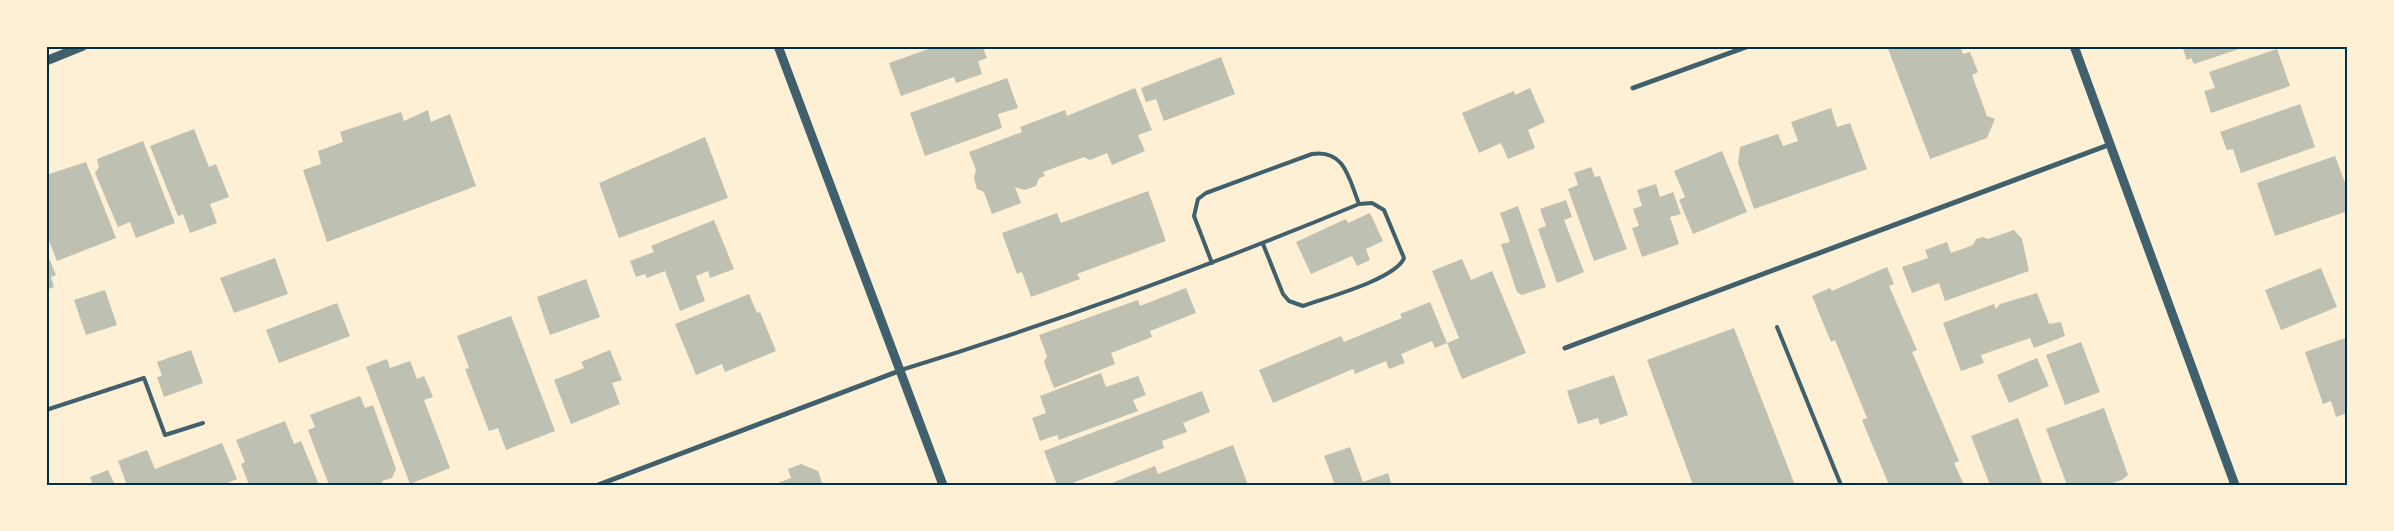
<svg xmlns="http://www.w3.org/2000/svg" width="2394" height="531" font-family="Arial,sans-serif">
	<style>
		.building { fill: #bec0b2 }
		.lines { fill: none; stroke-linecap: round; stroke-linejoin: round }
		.service { stroke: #3f606c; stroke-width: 4 }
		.minor { stroke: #3f606c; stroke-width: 5 }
		.tertiary { stroke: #3f606c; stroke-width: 9 }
		.neatline { fill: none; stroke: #003049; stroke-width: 2 }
	</style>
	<rect width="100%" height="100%" fill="#fdf0d5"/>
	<!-- building -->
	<g class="building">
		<path d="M937,46H982L987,58L978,61L982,74L956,83L954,77L901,96L889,63Z"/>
		<path d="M1887,46H1960L1963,54L1970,52L1978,72L1972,75L1987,116L1995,119L1987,138L1930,159Z"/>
		<path d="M2182,46H2245V47L2194,64L2191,58L2187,60Z"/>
		<path d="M2277,49L2290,86L2211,113L2204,91L2215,88L2209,72Z"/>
		<path d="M1221,57L1235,94L1164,121L1156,99L1146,102L1141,88Z"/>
		<path d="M1007,78L1018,108L998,114L1002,128L925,156L910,113Z"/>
		<path d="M1135,88L1152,130L1138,135L1145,151L1112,165L1107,153L1090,160L1084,157L1043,172L1045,176L1039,178L1036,186L1025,190L1015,187L1021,203L992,214L984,192L977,189L974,178L976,170L969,152L1022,132L1020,127L1065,110L1067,116Z"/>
		<path d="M1530,88L1545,122L1528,130L1535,148L1508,159L1501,143L1479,153L1462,113L1514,91L1515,95Z"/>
		<path d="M2300,104L2315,147L2241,173L2233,149L2227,150L2220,132Z"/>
		<path d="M1831,108L1837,127L1850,123L1867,169L1754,209L1738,163L1740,147L1778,134L1783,146L1798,141L1791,122Z"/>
		<path d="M428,110L431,122L450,114L476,186L327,242L303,170L321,164L318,151L343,142L340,132L401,112L404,121Z"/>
		<path d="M194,129L209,167L216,164L229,197L210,204L217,223L190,233L183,214L178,216L150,146Z"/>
		<path d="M705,137L728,198L619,238L599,183Z"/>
		<path d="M143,141L175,223L136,238L130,222L118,227L95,173L99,167L97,159Z"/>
		<path d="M1722,151L1747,212L1693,234L1679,200L1685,197L1674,171Z"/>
		<path d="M2335,156L2348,191V211L2275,236L2257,183Z"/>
		<path d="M86,162L116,238L57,261L46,233V175Z"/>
		<path d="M1591,167L1595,177L1600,176L1627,249L1594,261L1568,189L1578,185L1574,173Z"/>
		<path d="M1656,184L1660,197L1673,192L1681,214L1670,217L1679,244L1642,257L1632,228L1639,226L1633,209L1642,206L1637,190Z"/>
		<path d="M1148,191L1166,241L1077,274L1080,279L1031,297L1022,272L1017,274L1002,233L1057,213L1061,223Z"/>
		<path d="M1566,200L1572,217L1564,220L1584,272L1557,283L1538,229L1546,226L1540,209Z"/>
		<path d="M1518,206L1546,287L1522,295L1517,292L1501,244L1510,242L1500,213Z"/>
		<path d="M1370,213L1383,241L1366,249L1370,260L1357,266L1352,256L1311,274L1296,242L1346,219L1348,223Z"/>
		<path d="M714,220L734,269L710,278L708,271L696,276L705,301L680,311L665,271L647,278L645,274L636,277L630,261L654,252L651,246Z"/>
		<path d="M2014,230L2022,239L2029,271L1945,301L1939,283L1912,293L1902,267L1928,258L1925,250L1947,242L1951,253L1973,245L1976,239L1983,237L1988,239Z"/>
		<path d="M46,251L56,275L51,277L54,287L46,290Z"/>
		<path d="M275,258L288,294L234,313L220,278Z"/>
		<path d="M1462,259L1471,280L1492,271L1526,353L1462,379L1447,343L1435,348L1432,341L1401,354L1405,363L1389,369L1386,361L1355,374L1353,369L1273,403L1259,370L1341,336L1344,342L1402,318L1400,314L1430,302L1447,343L1459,338L1432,271Z"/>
		<path d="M1887,267L1894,284L1889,286L1917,350L1912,352L1959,461L1954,463L1964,485H1889L1862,420L1867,418L1835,340L1831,342L1812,296L1830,288L1832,291Z"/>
		<path d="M2321,268L2337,307L2281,330L2265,290Z"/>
		<path d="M586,279L600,317L550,335L537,297Z"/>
		<path d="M1186,288L1196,313L1150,331L1152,337L1111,353L1115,364L1054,388L1044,362L1047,356L1039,335L1138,300L1140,306Z"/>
		<path d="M105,290L117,325L86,335L74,300Z"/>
		<path d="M2037,293L2049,324L2061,322L2065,336L2034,348L2030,338L1981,355L1984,363L1961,371L1943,323L1994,304L1996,309L2000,304Z"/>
		<path d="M749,294L757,313L760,312L776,351L725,372L722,364L696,375L675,324Z"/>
		<path d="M337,303L350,336L279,363L266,330Z"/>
		<path d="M511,316L555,431L506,450L498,428L489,431L465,369L469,368L457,336Z"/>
		<path d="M1734,328L1795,485H1693L1647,360Z"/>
		<path d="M2348,337V413L2336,417L2331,401L2323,404L2305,352Z"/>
		<path d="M2081,342L2100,392L2065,405L2046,355Z"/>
		<path d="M191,350L203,383L164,397L157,377L162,376L157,362Z"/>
		<path d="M610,350L622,380L612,383L620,404L571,424L554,380L584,368L581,362Z"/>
		<path d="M2037,358L2049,386L2009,403L1997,375Z"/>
		<path d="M387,359L390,368L410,361L417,379L424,376L433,397L424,400L450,468L410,484L366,367Z"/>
		<path d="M1101,373L1106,387L1138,376L1146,395L1133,400L1138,411L1059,440L1057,435L1040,441L1032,418L1046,413L1040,396Z"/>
		<path d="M1614,375L1628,415L1600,425L1598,418L1578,424L1567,391Z"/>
		<path d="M1202,391L1210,412L1183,423L1187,432L1162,441L1164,448L1067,485H1057L1044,451Z"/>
		<path d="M360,396L365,408L373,405L396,469L392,478L382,481L383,485H329L308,430L315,427L310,415Z"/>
		<path d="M2104,408L2128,475L2122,480L2106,485H2067L2046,429Z"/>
		<path d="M2018,418L2043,485H1990L1971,436Z"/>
		<path d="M285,421L294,444L301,441L319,485H249L241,464L245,462L236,440Z"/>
		<path d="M222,443L237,479L223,485H127L118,461L147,450L155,469Z"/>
		<path d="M1233,445L1248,485H1107L1155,466L1158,474Z"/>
		<path d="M1350,447L1363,482L1388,473L1392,485H1335L1324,456Z"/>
		<path d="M801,464L818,471L823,485H773L791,478L788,469Z"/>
		<path d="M108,470L115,485H93L90,477Z"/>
	</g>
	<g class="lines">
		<!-- service -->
		<g class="service">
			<path d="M1212,263L1194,216L1198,199L1206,193L1312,154C1345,149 1349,179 1359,204"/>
			<path d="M1777,327L1841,485"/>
			<path d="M901,370C1057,322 1209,266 1359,204L1372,203L1384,210L1404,258C1396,279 1325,298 1303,306L1289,301L1283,294L1263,244"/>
			<path d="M46,410L144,378L165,435L203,423"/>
		</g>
		<!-- minor -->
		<g class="minor">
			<path d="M1633,88L1749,46"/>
			<path d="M1565,348L2111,144"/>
			<path d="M598,485L899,371"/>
		</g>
		<!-- tertiary -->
		<g class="tertiary">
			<path d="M778,46L943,485"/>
			<path d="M2074,46L2235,485"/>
			<path d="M46,61L83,46"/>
		</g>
	</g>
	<!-- border -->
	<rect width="2394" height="531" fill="none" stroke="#fdf0d5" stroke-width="95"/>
	<rect x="48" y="48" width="2298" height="436" class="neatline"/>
</svg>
